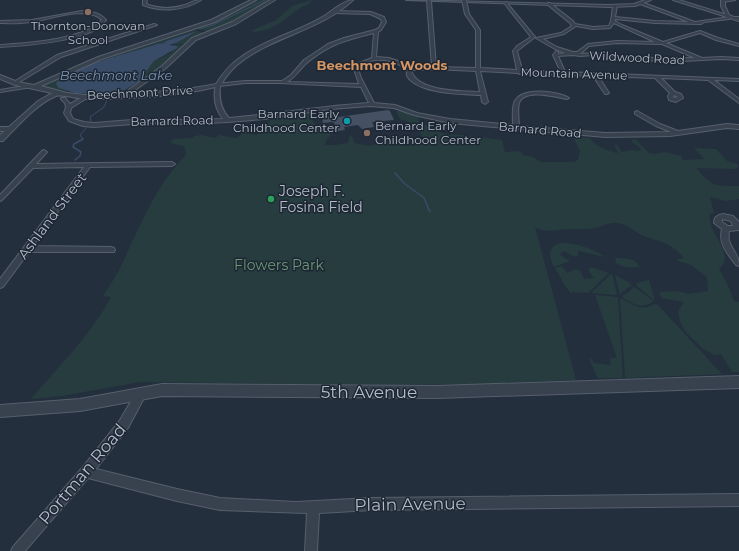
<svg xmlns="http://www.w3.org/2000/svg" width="739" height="551" font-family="Montserrat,sans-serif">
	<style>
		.green { fill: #263c3f }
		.water { fill: #394c67 }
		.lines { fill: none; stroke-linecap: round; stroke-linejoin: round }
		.stream-far1 { stroke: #394c67; stroke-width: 1 }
		.stream { stroke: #394c67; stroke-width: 1.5 }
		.building { fill: #455162 }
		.minor-casing { stroke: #565f6c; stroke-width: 2 }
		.tertiary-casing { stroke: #565f6c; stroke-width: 2 }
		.minor { fill: #38414e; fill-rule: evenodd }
		.tertiary { fill: #38414e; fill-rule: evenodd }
		.education-dot { fill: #8d6e63; stroke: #1d2633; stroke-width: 1.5 }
		.culture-dot { fill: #0f9aa8; stroke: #1d2633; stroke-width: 1.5 }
		.leisure-dot { fill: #2e9e5b; stroke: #1d2633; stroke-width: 1.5 }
		.labels { text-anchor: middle; stroke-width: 3; stroke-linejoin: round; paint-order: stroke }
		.far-poi-label { font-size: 12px; fill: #b4bcc9; stroke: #1d2633 }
		.far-street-label { font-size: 12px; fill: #b4bcc9; stroke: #1d2633 }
		.far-neighbourhood-label { font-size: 13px; font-weight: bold; fill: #d59563; stroke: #1d2633 }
		.far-water-label { font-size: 13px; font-style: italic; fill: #7c92b1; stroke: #1d2633 }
		.poi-label { font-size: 14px; fill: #b4bcc9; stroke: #1d2633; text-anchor: start }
		.street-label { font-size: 14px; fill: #b4bcc9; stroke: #1d2633 }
		.park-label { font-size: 14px; fill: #6b9a76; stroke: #1d2633 }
		.near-street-label { font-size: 17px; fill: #b4bcc9; stroke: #1d2633 }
	</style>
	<rect width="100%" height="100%" fill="#242f3e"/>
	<!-- green -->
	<g class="green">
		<path d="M256,0H271L233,23L209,31L196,29Z"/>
		<path d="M311,0V2C306,6 299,8 294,12C285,20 265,35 251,31L276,20L292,6Z"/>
		<path d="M190,30L201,32L202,33L187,44H170L178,42L196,31L165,41L167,43L157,44L98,63L67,75L66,91L75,92L110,93V95L73,94L42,86L101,59Z"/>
		<path d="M169,45H185L173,58L126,92L120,95L114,94L124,91L139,81L154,61L171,53L177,46Z"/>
		<path d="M400,110L419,116V122L447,135C451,133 494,139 502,140L505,152L520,151L523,155L533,157L541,162H574L578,160L580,151L573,137L590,138C596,148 606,149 616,153H618L614,144L617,145L622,152L631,150L641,151V149L631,141L632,140L635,139L649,153L654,154L665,152L681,156L683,160L704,159L694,148L716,149L727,161L738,164V167L735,169L695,168C700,170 700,174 704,177C715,188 725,186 739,186V199L726,201L710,197L714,213L710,214C707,235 737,253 719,269L727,283L734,301L739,302V372H732L721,354L715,355L703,349L685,331L680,321L678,311L684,302L662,298L659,294L660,292L678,291L688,294L708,291L707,277L691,265L678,261L677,259H683V257C671,243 663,242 646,237C635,233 629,224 616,223C609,223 604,225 599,227C590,230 579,229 571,229C559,229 546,234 535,227L576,380L481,384L381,385L140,382L62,396L31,399C59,366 90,336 111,297L103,296C110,285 117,275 122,264C140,226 156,185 186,155L184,146L170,143L173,139L192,138L195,136L201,135L215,138L219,135L236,138L241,135L242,129L245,130L249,133L256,135L265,129V124L270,122V119L309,112L314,123L321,129L327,128L332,129L333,132L326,141L325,145H335L348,143L350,135L352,136L355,143C365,145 372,148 380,141L407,146C414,143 421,147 428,143L412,123L400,119L396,112Z"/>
		<path d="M560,243C573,242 594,248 605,257L578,251V256H573L564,251L560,255L570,261L554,267C549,257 547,247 560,243Z"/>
		<path d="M616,258C624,258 636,258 639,266C633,269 620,267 615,262Z"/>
		<path d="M561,266L568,273L575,269L580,271L584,279L594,278L588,270L591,267L609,273L588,293L572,292V294C567,291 559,274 555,268Z"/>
		<path d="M611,274H612L617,295L591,293Z"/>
		<path d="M615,275L630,283L632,286L625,289L626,290L622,292L620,295Z"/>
		<path d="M649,280L655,301L636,285L637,283Z"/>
		<path d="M634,287L654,301C642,310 632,304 621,296L629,292Z"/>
		<path d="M595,295L618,297L623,378H598L590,361L589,359L591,358L594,363L611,365L610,358H617Z"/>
		<path d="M620,298C632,304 642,312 655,304L658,305L722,374L625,378Z"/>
	</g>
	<!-- water -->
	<path class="water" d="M197,31L178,42L169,45L177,46V48L154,61L139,81L120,93L110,94L75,93L59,88L56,84C65,68 137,51 157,44L166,43L164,42L166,41Z"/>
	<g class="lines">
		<!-- stream-far1 -->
		<g class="stream-far1">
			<path d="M200,29L213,25L265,0"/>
			<path d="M91,121L90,117L104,107L107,100"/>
			<path d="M83,139L80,135L86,128"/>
		</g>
		<!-- stream -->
		<g class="stream">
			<path d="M75,160L80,156L81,152L73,147L74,144L83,139L82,138"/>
			<path d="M395,173L405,184L424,198L430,212"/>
		</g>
	</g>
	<!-- building -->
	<path class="building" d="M388,110L390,111L394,120L372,122L374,127L362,129L358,125L344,127L345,130L337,131L334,123L332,122L323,123L322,117L332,116V118Z"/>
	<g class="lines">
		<!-- minor casing -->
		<g class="minor-casing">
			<g id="minor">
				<path d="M143,0H147L146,4C159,9 172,9 185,5C190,3 195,0 201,0C184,11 161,12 143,5Z"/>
				<path d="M429,0L431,1L436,67L476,68V30L465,14L462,0H466L469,14L480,30V68L517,70L513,51L517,46L531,37L505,4L506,2L535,37L517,51L522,70L561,72L553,55L556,51L558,52V54L565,53L555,49L536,38L561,33L572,26L570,23L548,5V3H550L573,21L575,24L593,27L609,26L611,21L613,6L615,5L617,6L615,17L655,21L689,22L640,4L641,2L695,22L730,17L729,19L704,22L701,24L655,23L615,19V21L622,25L663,42L700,31L718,38L739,44V46L716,40L700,33L666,43L702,58L721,57L739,58V60L721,59L683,61L618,60L594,55L580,56L573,55L558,56L565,72L739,79V81L714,80L739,99V103L708,80L661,78L675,92L681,94L683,98L676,102L669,100L668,96L670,93L655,78L598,76L609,93L607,94H605L593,76L522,73L520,74L518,73L480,71L488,102L485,104L482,102L481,95C462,94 440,94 422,87C417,85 410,81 407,76C407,74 407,72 406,70C405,67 401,66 398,64C385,58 369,57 358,69L361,78L374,103L395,105L417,113L450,119L513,125C513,118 512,109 514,103C520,86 558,91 569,98L567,99C556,97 524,88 519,103C517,110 519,119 519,126L605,133L671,132L656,126L635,114V112L637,111L660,124L678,131L727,124L739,125V129L727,128L670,136L605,137L450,123L414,115L394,108L370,106L330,109L264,119L228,122L187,124L145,123L94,127L83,126L69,121L64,113L66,107L65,103L61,99V98H65L70,104L85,96L87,97V98L71,108L70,113L73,119L84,122L94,123L145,119L187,120L223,119C215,109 213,96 216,84L245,81H282L291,75L304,60L328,44L344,38L375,30L379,28L382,22L381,19L370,14L334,13L335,11L371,12L384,17L386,22L381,30L378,32L376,57L389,58L398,61L409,68L432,67L427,1ZM614,23L655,42L617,41L588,44L577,52H573L557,47L543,39L564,34L576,26L593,29L610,28ZM374,33L372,58L359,63L354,69L359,84L287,82C298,75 300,68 309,61C332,43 347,40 374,33ZM617,43L662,44L695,58H618L594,53L580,54L589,46ZM434,69L476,71L480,92C462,91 416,92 411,70ZM245,83H280L361,87L369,103C322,106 276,114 229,118C220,109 219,98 220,86ZM674,95L678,97L673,98Z"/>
				<path d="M673,0H679L727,15L724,16Z"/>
				<path d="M723,0H735L722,2Z"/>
				<path d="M82,11C92,12 99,12 106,20C104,22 102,25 100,27C81,41 24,46 0,47V45C27,43 84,40 102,20C88,5 50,19 32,22C23,23 13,24 4,23H0V21L32,20Z"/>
				<path d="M735,17H739V19H734Z"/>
				<path d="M154,24L157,25L61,57L16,84L12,83L57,55Z"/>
				<path d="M30,85L32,86V87L0,92V90Z"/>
				<path d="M0,127H11L14,129L11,131H0Z"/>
				<path d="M44,150L47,152L36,164L172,162L175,164L172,166L90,167L33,246L111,247L114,248L115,250L114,252H29L3,287L0,288V279L84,167L33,168L2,200L0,201V195L42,151Z"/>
				<path d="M723,214L733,216L739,222V230L729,231C726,248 739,250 739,266L736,265C728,254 718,244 722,229L714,223C714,217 717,215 723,214ZM722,219L731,221L733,226H728L722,222Z"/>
				<path d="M141,389L145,391L146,394L128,428L96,469L177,489L220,498L296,502L372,498L739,494V506L372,510L319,513L317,551H305L307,513L220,510L177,501L88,478L25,551H11L13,547L82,468L120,420L137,391Z"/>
			</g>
		</g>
		<!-- tertiary casing -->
		<g class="tertiary-casing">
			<g id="tertiary">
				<path d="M251,0H256L215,22L102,59L41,86L67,93L85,95L123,94L162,66L192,38L232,22L270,0H275L236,24L196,40L166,68L131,93C160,92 188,90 216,84C223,73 230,64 241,57C266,39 298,32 324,16C332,11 344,0 353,0C320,31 272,36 237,65C230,71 225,78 220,86C176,97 131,99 86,99C79,99 61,94 56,96C35,105 19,125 3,141H0V135L38,101L52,93L15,85L0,79V75L18,82L34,85L98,57L211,20Z"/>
				<path d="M406,0L609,5L634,4L645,0H651L635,6L609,7Z"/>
				<path d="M721,0H725V6L729,15L739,19V21L723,16L725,14L721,6Z"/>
				<path d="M739,376V388L437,398L162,396L80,411L0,417V405L80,399L162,384L437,386Z"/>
			</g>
		</g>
		<!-- minor -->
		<use href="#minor" class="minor"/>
		<!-- tertiary -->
		<use href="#tertiary" class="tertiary"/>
	</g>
	<!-- markers -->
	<g class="education-dot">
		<circle cx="88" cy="12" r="4"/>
		<circle cx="367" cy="133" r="4"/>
	</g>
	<circle class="culture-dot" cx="347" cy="121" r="4"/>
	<circle class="leisure-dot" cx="271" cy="199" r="4"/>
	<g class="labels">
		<!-- far-poi labels -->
		<g class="far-poi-label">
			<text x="88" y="30">Thornton-Donovan<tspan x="88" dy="14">School</tspan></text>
			<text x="339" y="118" text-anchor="end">Barnard Early<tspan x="339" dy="14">Childhood Center</tspan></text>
			<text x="375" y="130" text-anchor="start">Bernard Early<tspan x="375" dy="14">Childhood Center</tspan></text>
		</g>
		<!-- far-street labels -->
		<g class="far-street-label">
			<text transform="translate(637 58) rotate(3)" y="4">Wildwood Road</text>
			<text transform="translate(574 74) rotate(2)" y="4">Mountain Avenue</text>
			<text transform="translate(140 93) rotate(-3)" y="4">Beechmont Drive</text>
			<text transform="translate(172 121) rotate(-1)" y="4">Barnard Road</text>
			<text transform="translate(540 130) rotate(5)" y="4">Barnard Road</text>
		</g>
		<!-- far-neighbourhood labels -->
		<g class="far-neighbourhood-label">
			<text x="382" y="70">Beechmont Woods</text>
		</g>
		<!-- far-water labels -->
		<g class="far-water-label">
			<text x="116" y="80">Beechmont Lake</text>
		</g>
		<!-- poi labels -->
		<g class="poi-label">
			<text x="279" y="196">Joseph F.<tspan x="279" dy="16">Fosina Field</tspan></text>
		</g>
		<!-- street labels -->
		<g class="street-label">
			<text transform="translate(52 216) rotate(-53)" y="5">Ashland Street</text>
		</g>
		<!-- park labels -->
		<g class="park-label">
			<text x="279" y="270">Flowers Park</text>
		</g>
		<!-- near-street labels -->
		<g class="near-street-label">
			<text x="369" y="398">5th Avenue</text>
			<text transform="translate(82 474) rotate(-50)" y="6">Portman Road</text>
			<text transform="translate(410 504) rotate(-1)" y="6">Plain Avenue</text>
		</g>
	</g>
</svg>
